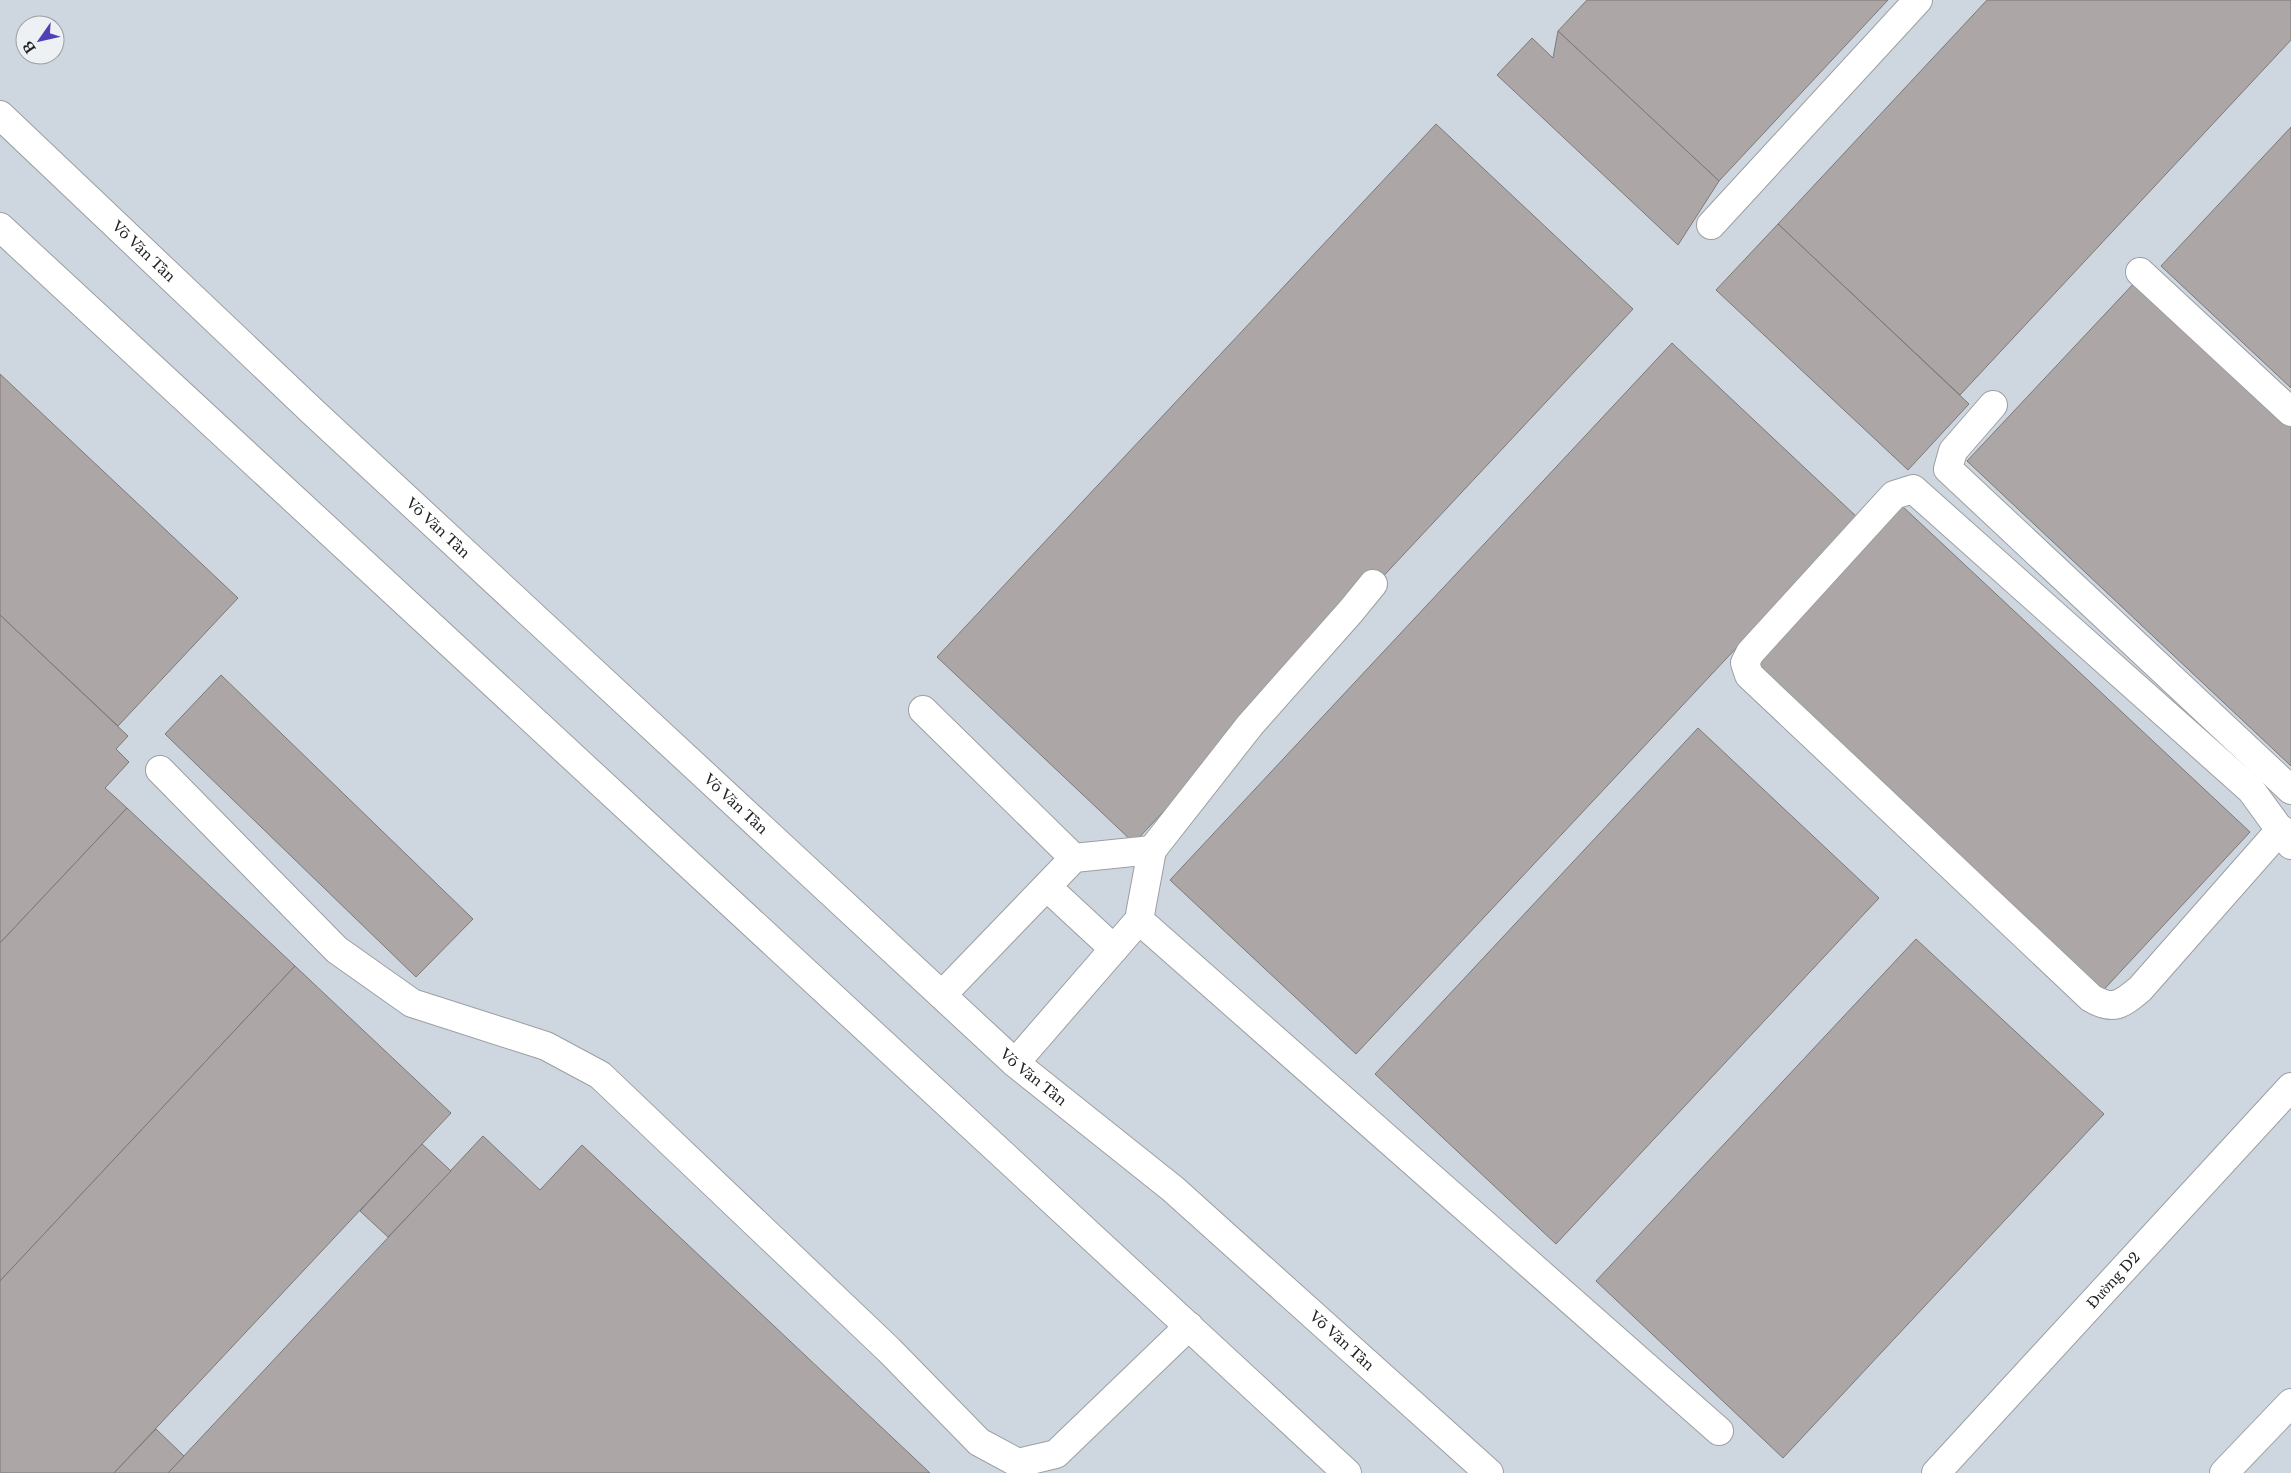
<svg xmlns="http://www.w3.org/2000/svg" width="2291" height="1473" font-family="'Libre Baskerville',serif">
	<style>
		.built { fill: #ced6df; fill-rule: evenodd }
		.building { fill: #aca7a6; stroke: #7c7877 }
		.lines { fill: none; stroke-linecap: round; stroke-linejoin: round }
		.minor-casing { stroke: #9c9fa2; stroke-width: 30 }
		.minor { stroke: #fff; stroke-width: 28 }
		.labels { text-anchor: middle; stroke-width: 5; stroke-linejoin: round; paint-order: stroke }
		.street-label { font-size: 14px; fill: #222324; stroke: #eef1f4 }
	</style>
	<rect width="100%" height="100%" fill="#e1e3e7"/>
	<!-- built -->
	<path class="built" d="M0,0H2291V1473H0ZM25,25H55V55H25Z"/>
	<!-- building -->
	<g class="building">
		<path d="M1587,0H1888L1719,181L1558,31Z"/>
		<path d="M1987,0H2291V40L1960,395L1778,224Z"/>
		<path d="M1558,31L1719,181L1678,245L1497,75L1532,38L1553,58Z"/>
		<path d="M1436,124L1633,309L1134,843L937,657Z"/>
		<path d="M2291,127V388L2161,266Z"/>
		<path d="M1778,224L1969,404L1908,470L1716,290Z"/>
		<path d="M2137,280L2291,425V766L1967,461Z"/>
		<path d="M1672,343L1858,518L1356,1054L1170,880Z"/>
		<path d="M0,374L238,598L118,726L0,615Z"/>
		<path d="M1901,505L2250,832L2097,997L1748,669Z"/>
		<path d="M0,615L128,736L116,749L129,762L105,788L127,808L0,943Z"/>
		<path d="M221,675L473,919L416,977L165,734Z"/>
		<path d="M1698,728L1879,898L1556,1244L1375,1074Z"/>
		<path d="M127,808L295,966L0,1281V943Z"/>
		<path d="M1916,939L2104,1114L1783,1458L1596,1281Z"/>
		<path d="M295,966L451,1113L114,1473H0V1281Z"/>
		<path d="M483,1136L540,1190L582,1145L930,1473H168Z"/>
		<path d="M422,1144L451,1171L388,1237L360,1211Z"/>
		<path d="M156,1429L184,1456L168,1473H114Z"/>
	</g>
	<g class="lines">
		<!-- minor casing -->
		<g class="minor-casing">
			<g id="minor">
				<path id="s1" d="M0,115L313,412L1015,1063L1173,1189L1489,1473"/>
				<path d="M1711,225L1918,0"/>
				<path d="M0,227L1347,1473"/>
				<path d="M2140,272L2291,412"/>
				<path d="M1993,405L1953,451L1948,469L2291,790"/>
				<path d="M923,710L1074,858"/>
				<path d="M160,770L337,950L412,1003L546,1046L600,1075L889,1350L979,1442L1018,1463L1056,1454L1189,1326"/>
				<path d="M2281,829L2140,989C2121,1005 2113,1011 2091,998L1749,675L1745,663L1750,653L1894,495L1913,489L2251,790L2291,845"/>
				<path d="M1047,887L1114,949"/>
				<path d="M1139,920L1719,1431"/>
				<path d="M942,995L1074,858L1152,850"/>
				<path d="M1015,1063L1139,920L1152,850L1250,725L1351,611L1373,584"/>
				<path id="s2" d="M1936,1473L2291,1087"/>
				<path d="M2224,1473L2291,1403"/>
			</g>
		</g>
		<!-- minor -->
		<use href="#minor" class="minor"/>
	</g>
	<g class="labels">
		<!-- street labels -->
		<g class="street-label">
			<text dy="5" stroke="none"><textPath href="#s1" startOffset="198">Võ Văn Tần</textPath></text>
			<text dy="5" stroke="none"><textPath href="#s1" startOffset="602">Võ Văn Tần</textPath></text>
			<text dy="5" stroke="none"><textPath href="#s1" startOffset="1008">Võ Văn Tần</textPath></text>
			<text dy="5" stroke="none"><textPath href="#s1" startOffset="1412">Võ Văn Tần</textPath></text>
			<text dy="5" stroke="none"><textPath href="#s2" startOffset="262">Đường D2</textPath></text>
			<text dy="5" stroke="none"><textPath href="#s1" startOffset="1818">Võ Văn Tần</textPath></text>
		</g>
	</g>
	<!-- north arrow -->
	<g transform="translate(40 40) rotate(236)"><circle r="24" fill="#eef1f4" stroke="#9c9fa1"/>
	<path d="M0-4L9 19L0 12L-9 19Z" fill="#5141b9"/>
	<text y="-8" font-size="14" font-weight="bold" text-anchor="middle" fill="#222324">B</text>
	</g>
</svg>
